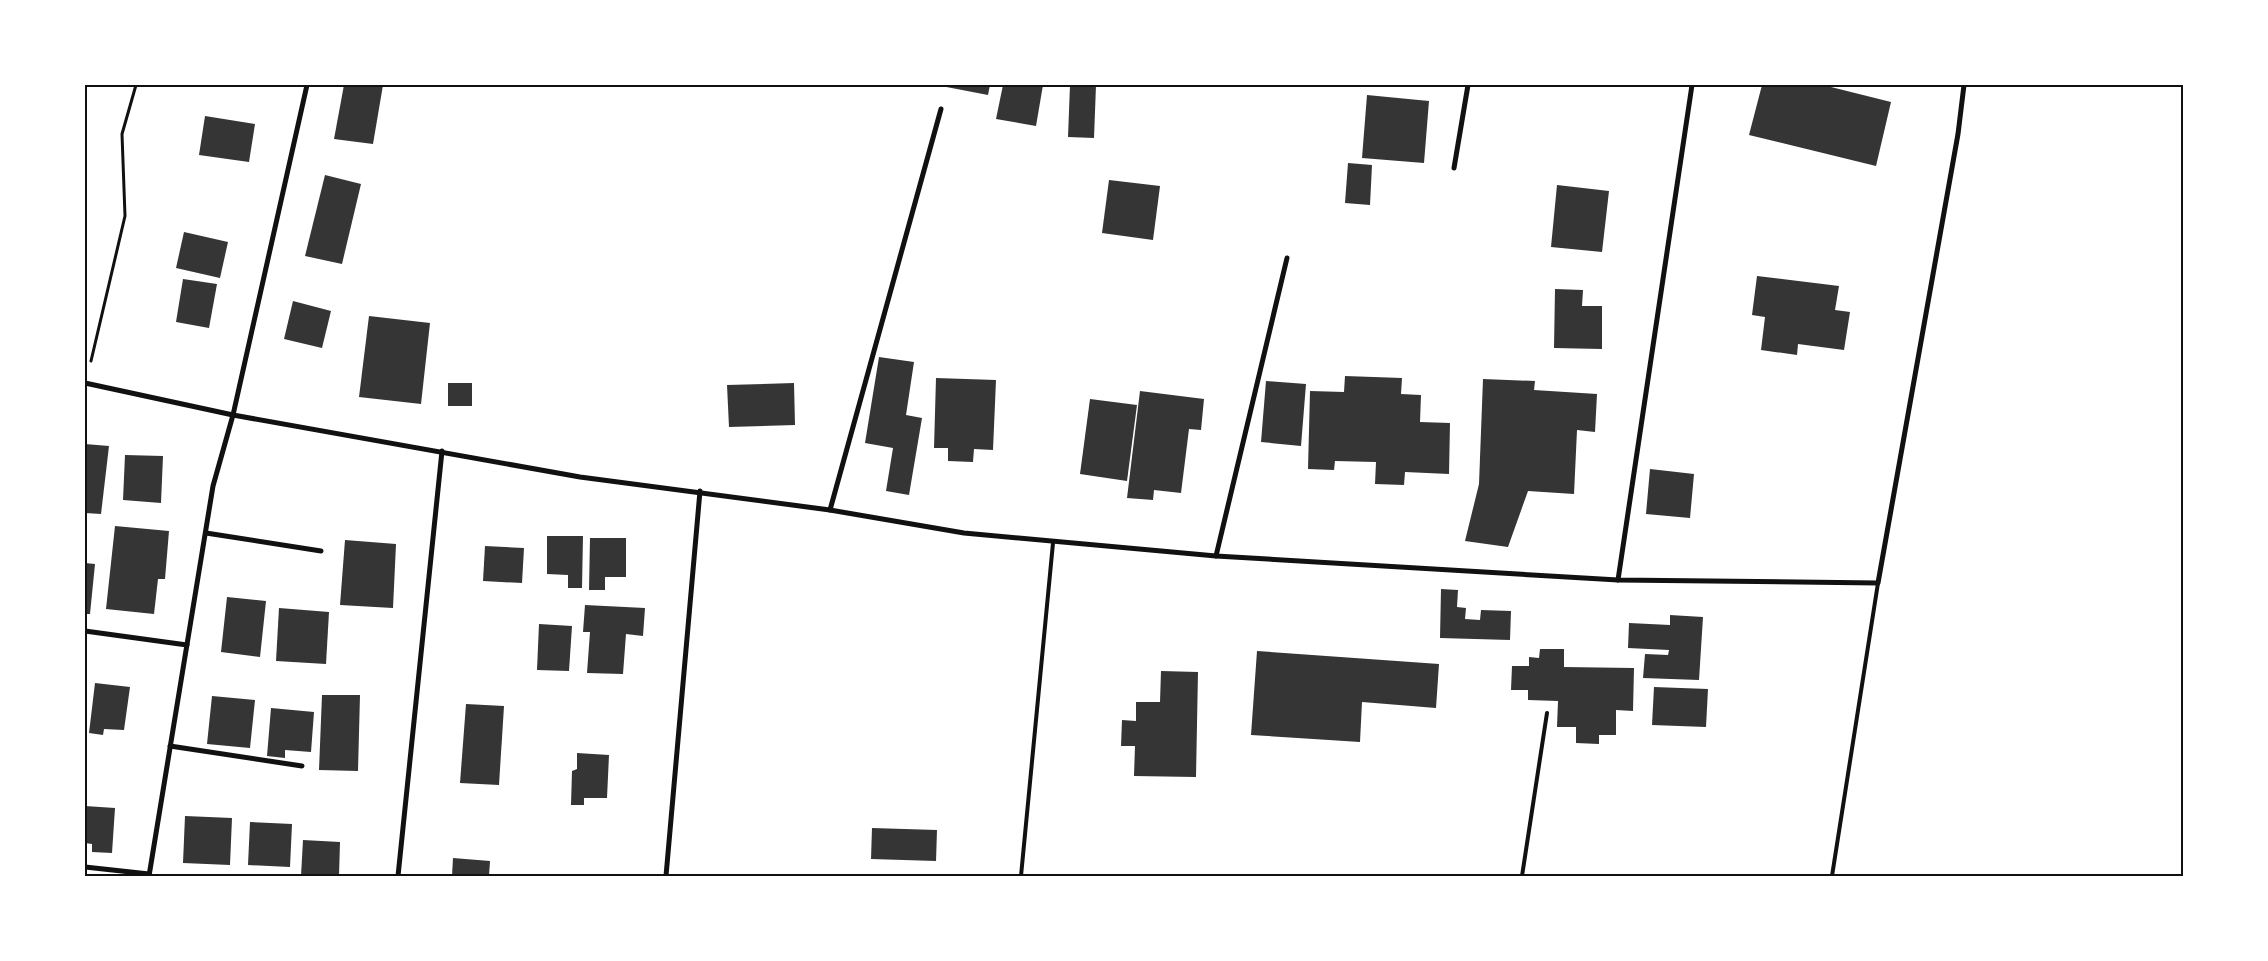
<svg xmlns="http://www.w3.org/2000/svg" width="2268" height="961" font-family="'DejaVu Sans',sans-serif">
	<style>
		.building { fill: #353535 }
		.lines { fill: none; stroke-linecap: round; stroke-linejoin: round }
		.path { stroke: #111; stroke-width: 3 }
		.service { stroke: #111; stroke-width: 4 }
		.minor { stroke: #111; stroke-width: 5 }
		.neatline { fill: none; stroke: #111; stroke-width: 2 }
	</style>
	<rect width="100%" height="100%" fill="#fff"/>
	<!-- building -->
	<g class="building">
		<path d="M344,85H383L373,144L334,139Z"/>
		<path d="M936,85H990L988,95Z"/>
		<path d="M1003,85H1043L1036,126L996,119Z"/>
		<path d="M1070,85H1096L1094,138L1068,137Z"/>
		<path d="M1762,85H1823L1891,102L1876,166L1749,135Z"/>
		<path d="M1367,95L1429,101L1424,163L1362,158Z"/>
		<path d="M205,116L255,124L249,162L199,155Z"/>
		<path d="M1348,163L1372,165L1370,205L1345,203Z"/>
		<path d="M325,175L361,184L342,264L305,256Z"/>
		<path d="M1109,180L1160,186L1153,240L1102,233Z"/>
		<path d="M1557,185L1609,191L1602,252L1551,247Z"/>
		<path d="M184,232L228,242L220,278L176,268Z"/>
		<path d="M1757,276L1839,286L1835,310L1850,312L1844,350L1798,344L1797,355L1761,350L1765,317L1752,315Z"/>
		<path d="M183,279L217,284L209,328L176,322Z"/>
		<path d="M1555,289L1583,290L1582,306H1602V349L1554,348Z"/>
		<path d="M293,301L331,311L322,348L284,339Z"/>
		<path d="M369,316L430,323L421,404L359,397Z"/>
		<path d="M879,357L914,362L906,415L922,418L909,495L886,491L893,448L865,443Z"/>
		<path d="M1345,376L1402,378L1401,394L1421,395L1420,422L1450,423L1449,474L1405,472L1404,485L1375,484L1376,462L1335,461L1334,470L1308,469L1310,391L1344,392Z"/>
		<path d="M936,378L996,380L993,450L974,449L973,462L948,461V448H934Z"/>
		<path d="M1483,379L1535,381L1534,390L1597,394L1595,432L1577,430L1574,494L1528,491L1508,547L1465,541L1479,484Z"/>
		<path d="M1266,381L1306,384L1301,446L1261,442Z"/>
		<rect x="448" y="383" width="24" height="23"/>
		<path d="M794,383L795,425L729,427L727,385Z"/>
		<path d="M1140,391L1204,399L1201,430L1189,429L1181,493L1154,490L1153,500L1127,498Z"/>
		<path d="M1090,399L1137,405L1127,481L1080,474Z"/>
		<path d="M85,444L109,446L101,514L85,513Z"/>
		<path d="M125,455L163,456L161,503L123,500Z"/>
		<path d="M1650,469L1694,474L1690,518L1646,514Z"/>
		<path d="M115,526L169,531L165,579H158L154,614L106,609Z"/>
		<path d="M547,536H583L582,588H568V575L547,574Z"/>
		<path d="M590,538H626V577H605V590H589Z"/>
		<path d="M345,540L396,544L393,608L340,605Z"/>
		<path d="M485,546L524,548L522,583L483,581Z"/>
		<path d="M85,563L95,564L90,614H85Z"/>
		<path d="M1441,589L1458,590L1457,607L1466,608L1465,619L1480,620L1481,610L1511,611L1510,640L1440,638Z"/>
		<path d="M227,597L266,601L260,657L221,652Z"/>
		<path d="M585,605L645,608L643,636L626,634L623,674L587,673L590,632H583Z"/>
		<path d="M279,608L329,612L326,664L276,661Z"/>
		<path d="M1670,615L1703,617L1699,680L1643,678L1645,654L1668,655L1669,650L1628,648L1629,623L1670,625Z"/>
		<path d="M539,624L572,626L569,671L537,670Z"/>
		<path d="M1540,649H1564V667L1634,668L1633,711L1616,710V735H1599V744L1576,743V727H1557L1558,701L1528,700V690H1511L1512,666H1529V657L1539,658Z"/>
		<path d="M1257,651L1439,664L1436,708L1362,702L1360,742L1251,735Z"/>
		<path d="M1161,671L1198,672L1196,777L1134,776L1135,746H1121L1122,720L1136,721V702H1160Z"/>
		<path d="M95,683L130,687L124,730L104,729L103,735L89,733Z"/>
		<path d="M1654,687L1708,689L1706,727L1652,725Z"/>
		<path d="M322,695H360L358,771L319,770Z"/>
		<path d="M212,696L255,700L250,748L207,744Z"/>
		<path d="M466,704L504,706L499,785L460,783Z"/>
		<path d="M271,708L314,712L311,752L285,750V758L267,756Z"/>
		<path d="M577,753L609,755L607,798H584V805H571L572,771L577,769Z"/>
		<path d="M85,806L115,808L112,853L92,852V844L85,843Z"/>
		<path d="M185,816L232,818L230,865L183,863Z"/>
		<path d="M250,822L292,824L290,867L248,865Z"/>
		<path d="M872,828L937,830L936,861L871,859Z"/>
		<path d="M303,840L340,842L339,876H301Z"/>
		<path d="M453,858L490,861L489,876H452Z"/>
	</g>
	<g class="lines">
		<!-- path -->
		<path class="path" d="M91,361L125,216L122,134L136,85"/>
		<!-- service -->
		<g class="service">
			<path d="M1021,876L1053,543"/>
			<path d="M1522,876L1547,713"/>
			<path d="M1832,876L1878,583"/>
		</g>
		<!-- minor -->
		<g class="minor">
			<path d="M1454,168L1468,85"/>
			<path d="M85,383L233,415L580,477L830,510L964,533L1216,556L1618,580L1878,583L1958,134L1964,85"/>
			<path d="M830,510L941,109"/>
			<path d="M206,533L321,551"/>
			<path d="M1216,556L1287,258"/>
			<path d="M1618,580L1692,85"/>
			<path d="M85,631L187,645"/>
			<path d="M170,746L302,766"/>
			<path d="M85,867L149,874"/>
			<path d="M149,876L213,486L233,415L307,85"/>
			<path d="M398,876L442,451"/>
			<path d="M666,876L700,491"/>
		</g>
	</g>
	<!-- border -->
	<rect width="2268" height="961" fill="none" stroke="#ffffff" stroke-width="172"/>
	<rect x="86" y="86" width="2096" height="789" class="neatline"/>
</svg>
